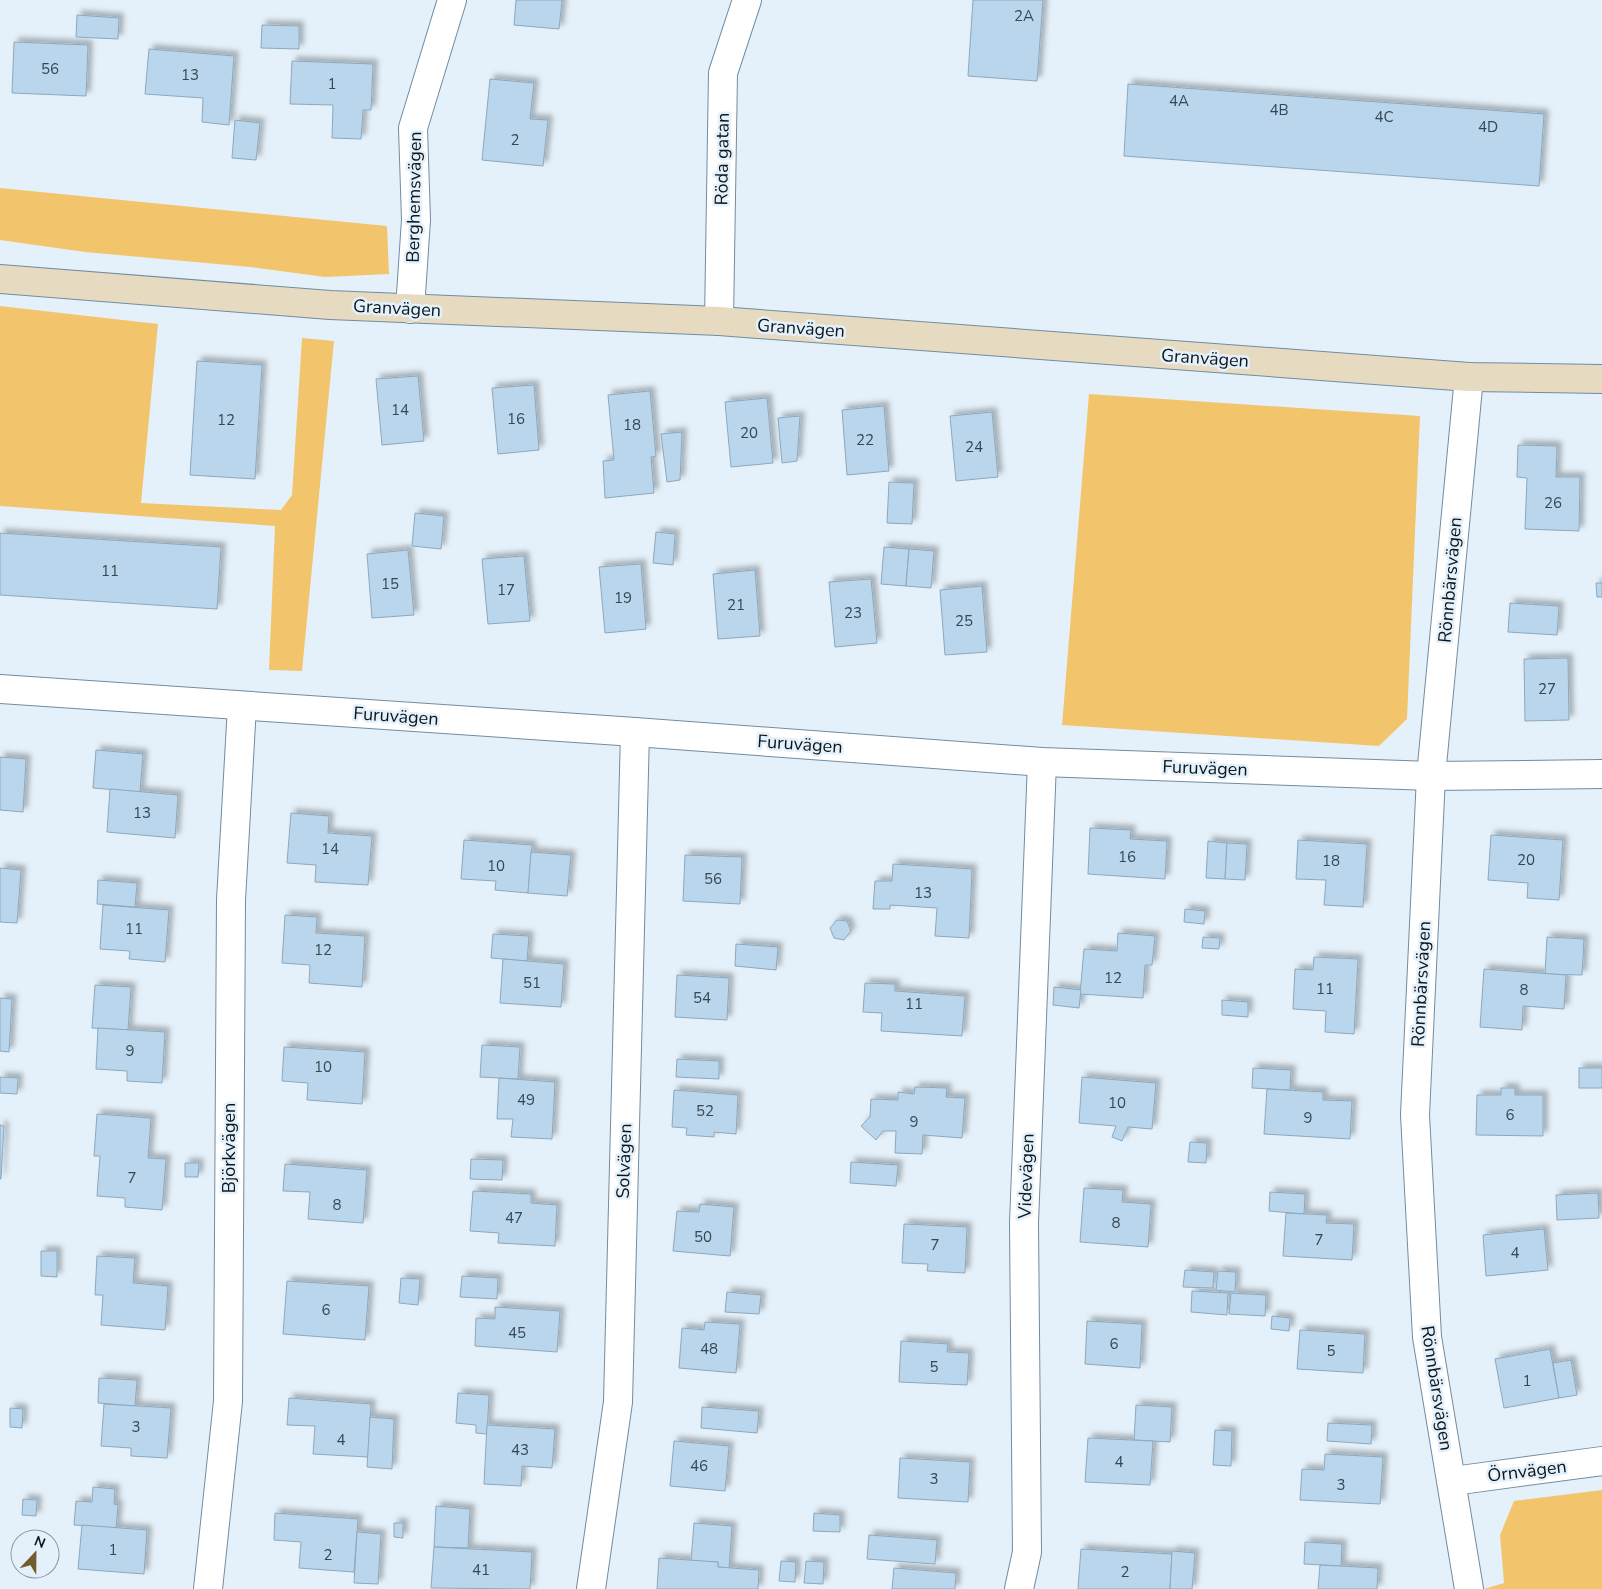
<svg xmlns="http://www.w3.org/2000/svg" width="1602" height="1589" font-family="'Nunito Sans',sans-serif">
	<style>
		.green { fill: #f2c56d }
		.building { fill: #b9d6ed; stroke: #8ca8bd; filter: url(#shadow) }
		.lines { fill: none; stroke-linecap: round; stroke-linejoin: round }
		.street-casing { stroke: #718ca1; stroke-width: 30 }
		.secondary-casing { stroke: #718ca1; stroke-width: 30 }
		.street { stroke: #fff; stroke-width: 28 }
		.secondary { stroke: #e6dac0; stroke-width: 28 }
		.labels { text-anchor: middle; stroke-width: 5; stroke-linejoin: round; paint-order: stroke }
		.number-label { font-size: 15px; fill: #364652 }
		.street-label { font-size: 18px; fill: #0b161e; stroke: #e5f1fa }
	</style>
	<defs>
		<filter id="shadow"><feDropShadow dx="4.5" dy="-4.5" stdDeviation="2.5" flood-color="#0004"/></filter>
	</defs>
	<rect width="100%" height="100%" fill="#e5f1fa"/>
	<!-- green -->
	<g class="green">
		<path d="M0,188L387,226L389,274L325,277L250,267L85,252L0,240Z"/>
		<path d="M0,306L158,324L141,503L281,510L292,495L302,338L334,341L302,671L269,670L275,526L0,506Z"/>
		<path d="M1089,394L1420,416L1407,719L1379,746L1062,725Z"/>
		<path d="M1602,1490V1589H1484L1504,1583L1500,1535L1514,1501Z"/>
	</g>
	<!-- building -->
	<g class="building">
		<path d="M516,0H562L559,29L514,25Z"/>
		<path d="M973,0H1043L1037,81L968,76Z"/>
		<path d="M77,15L119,18L118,39L76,37Z"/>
		<path d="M262,25L299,26V49L261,48Z"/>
		<path d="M14,42L88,45L86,96L12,93Z"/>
		<path d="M149,49L234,56L229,125L202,122L203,98L145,94Z"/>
		<path d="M292,61L373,64L371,110H363L361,139L332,138L333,105L290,104Z"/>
		<path d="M490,79L534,83L530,119L548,120L543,166L482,160Z"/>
		<path d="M1128,84L1544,114L1539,186L1124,156Z"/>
		<path d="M235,120L260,123L256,160L232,158Z"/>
		<path d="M197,361L262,365L255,479L190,475Z"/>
		<path d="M418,376L424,441L382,445L376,379Z"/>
		<path d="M534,385L539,450L498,454L492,388Z"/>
		<path d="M650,391L656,456L651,457L654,493L605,498L603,461L614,460L608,395Z"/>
		<path d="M767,398L773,463L731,467L725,402Z"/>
		<path d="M884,406L889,471L847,475L842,410Z"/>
		<path d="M992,412L998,477L956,481L950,416Z"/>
		<path d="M800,416L797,461L782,463L778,418Z"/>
		<path d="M682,432L680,480L667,482L661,434Z"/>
		<path d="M1518,445L1557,446L1556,477H1580L1579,531L1525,529L1527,478L1517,477Z"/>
		<path d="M889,482L914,483L912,524L887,523Z"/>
		<path d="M415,513L444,516L441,549L412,546Z"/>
		<path d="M656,532L675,534L673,565L653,563Z"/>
		<path d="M0,533L221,547L217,609L0,595Z"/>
		<path d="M884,547L909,549L906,586L881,584Z"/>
		<path d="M909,549L934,551L931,588L906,586Z"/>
		<path d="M408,550L414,615L372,618L367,554Z"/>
		<path d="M524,556L530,621L488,624L482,559Z"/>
		<path d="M641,564L646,629L605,633L599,567Z"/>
		<path d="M755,570L760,636L718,639L713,574Z"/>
		<path d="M871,579L877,643L835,647L829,582Z"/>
		<path d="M1596,583H1602V597H1597Z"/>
		<path d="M982,586L987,652L945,655L940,590Z"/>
		<path d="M1510,603L1559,606L1557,635L1508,632Z"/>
		<path d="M1568,658L1569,720L1525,721L1524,659Z"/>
		<path d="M96,750L143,754L140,792L93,788Z"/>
		<path d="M0,757L26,759L23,812L0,810Z"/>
		<path d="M110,789L178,795L175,838L107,832Z"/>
		<path d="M291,813L329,816L328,833L372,836L368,885L315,882L316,865L287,863Z"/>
		<path d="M1090,828L1131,830L1130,839L1167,841L1165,879L1088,874Z"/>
		<path d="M1491,835L1563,840L1559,900L1527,898L1528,883L1488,880Z"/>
		<path d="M464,840L532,845L528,893L495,890L496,881L461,879Z"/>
		<path d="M1298,840L1367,844L1363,907L1324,905L1326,880L1296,879Z"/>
		<path d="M1208,841L1227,843L1225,879L1206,878Z"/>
		<path d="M1227,843L1247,844L1245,880L1225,879Z"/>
		<path d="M531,852L571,855L567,896L528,893Z"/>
		<path d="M685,855L742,857L740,904L683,901Z"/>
		<path d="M893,864L972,869L969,938L935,936L937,908L890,905V909H873L875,881H892Z"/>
		<path d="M0,868L21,870L17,923L0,922Z"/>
		<path d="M98,880L137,883L135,907L97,904Z"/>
		<path d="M103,905L169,910L165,962L129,959L130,951L100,949Z"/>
		<path d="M1185,909L1205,911L1204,924L1184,922Z"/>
		<path d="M285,915L317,917L316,933L365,936L362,987L309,983L310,965L282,963Z"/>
		<path d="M837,920L847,921L851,931L844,940L834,938L830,928Z"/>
		<path d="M1118,933L1155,936L1152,965H1145L1143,998L1080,994L1084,949L1117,951Z"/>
		<path d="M493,934L529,936L527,961L491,958Z"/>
		<path d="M1203,937L1220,938L1219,949L1202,948Z"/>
		<path d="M1547,937L1584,939L1582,975L1545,974Z"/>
		<path d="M736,944L778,947L776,970L735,966Z"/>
		<path d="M1314,957L1358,959L1354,1034L1325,1032L1326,1011L1293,1009L1295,969L1313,970Z"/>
		<path d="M503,959L564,964L561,1007L500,1003Z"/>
		<path d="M1484,969L1566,975L1564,1009L1523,1006L1522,1030L1480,1027Z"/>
		<path d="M677,975L729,978L727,1020L675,1017Z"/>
		<path d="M865,983L895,984V991L965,996L962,1036L881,1031L882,1013L863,1012Z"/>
		<path d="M95,985L131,987L128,1030L92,1028Z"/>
		<path d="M1054,987L1081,990L1079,1008L1053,1005Z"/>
		<path d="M0,998L12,999L9,1052L0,1051Z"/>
		<path d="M1222,1000L1248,1002V1017L1222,1015Z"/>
		<path d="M98,1028L165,1032L162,1083L127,1081V1071L96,1069Z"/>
		<path d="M482,1045L520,1047L518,1079L480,1077Z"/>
		<path d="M284,1047L365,1052L362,1104L307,1100L308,1083L282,1081Z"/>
		<path d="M677,1059L719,1061V1079L676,1077Z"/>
		<path d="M1253,1068L1291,1070L1290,1090L1252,1088Z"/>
		<rect x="1579" y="1068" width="23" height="20"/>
		<path d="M0,1077L18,1078L17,1094L0,1093Z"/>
		<path d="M1082,1077L1156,1083L1152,1129L1128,1127L1122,1141L1112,1137L1116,1126L1079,1123Z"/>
		<path d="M499,1078L555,1082L552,1139L511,1137L513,1119H497Z"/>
		<path d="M915,1087L947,1088L946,1097L965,1098L962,1138L923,1135L922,1154L895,1153L896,1131H883L876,1140L861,1126L870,1117L871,1099L898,1100V1092L914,1094Z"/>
		<path d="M1501,1088H1515V1095H1543V1136L1476,1135L1477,1095H1501Z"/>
		<path d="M1267,1089L1323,1092V1100L1352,1101L1350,1139L1264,1134Z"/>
		<path d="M674,1090L738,1095L736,1134L714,1132V1137L686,1135L687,1128L672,1127Z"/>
		<path d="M97,1114L151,1118L148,1158L166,1159L162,1210L125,1207V1198L97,1196L100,1156H94Z"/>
		<path d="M0,1125L4,1126L1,1179H0Z"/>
		<path d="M1190,1142L1207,1143L1206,1163L1188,1162Z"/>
		<path d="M471,1159L503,1160L502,1180L470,1179Z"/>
		<path d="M851,1162L898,1165L896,1186L850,1183Z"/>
		<path d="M185,1163H199L198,1177H185Z"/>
		<path d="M285,1164L367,1170L363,1223L308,1219L310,1192L283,1191Z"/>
		<path d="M1084,1188L1123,1190L1122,1202L1151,1204L1148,1247L1080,1242Z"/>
		<path d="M473,1191L531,1194V1203L557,1205L555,1246L498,1243L499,1233L470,1231Z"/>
		<path d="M1270,1192L1305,1194L1304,1214L1269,1211Z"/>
		<path d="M1598,1193L1599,1218L1557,1220L1556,1195Z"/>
		<path d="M700,1204L734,1207L730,1256L673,1251L677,1211L699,1212Z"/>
		<path d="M1286,1213L1327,1215L1326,1223L1354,1224L1352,1260L1283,1256Z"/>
		<path d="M904,1224L967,1227L965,1273L927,1271L928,1264L902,1263Z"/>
		<path d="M1544,1229L1548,1270L1486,1276L1483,1235Z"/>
		<path d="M41,1251H57V1277L41,1276Z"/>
		<path d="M97,1256L135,1258L133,1283L168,1286L165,1330L101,1325L103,1295H95Z"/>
		<path d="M1185,1270L1214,1272L1213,1288L1183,1287Z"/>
		<path d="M1218,1271L1236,1272L1235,1292L1216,1290Z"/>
		<path d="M462,1276L498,1278L497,1299L460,1297Z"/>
		<path d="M401,1278L420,1279L418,1305L399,1303Z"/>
		<path d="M287,1281L369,1286L365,1340L283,1334Z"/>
		<path d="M1192,1291L1228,1293L1227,1315L1191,1312Z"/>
		<path d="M727,1292L761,1295L759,1314L725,1312Z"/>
		<path d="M1231,1293L1266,1295L1265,1316L1229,1314Z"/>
		<path d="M495,1307L560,1311L557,1352L475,1346L476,1318L495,1319Z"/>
		<path d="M1272,1316L1290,1318L1289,1331L1271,1329Z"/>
		<path d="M1087,1321L1142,1324L1140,1368L1085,1364Z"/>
		<path d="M705,1322L740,1324L736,1373L679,1368L682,1328L704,1330Z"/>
		<path d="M1300,1330L1365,1334L1363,1373L1297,1369Z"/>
		<path d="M901,1341L948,1344L947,1352L969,1353L967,1385L899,1382Z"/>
		<path d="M1550,1349L1559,1398L1504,1408L1495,1359Z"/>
		<path d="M1571,1360L1577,1395L1559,1398L1553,1363Z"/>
		<path d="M99,1378L137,1380L135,1406L98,1403Z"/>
		<path d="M458,1393L489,1395L487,1434L476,1433V1425L456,1423Z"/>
		<path d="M289,1398L371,1404L368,1457L313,1454L315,1426L287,1425Z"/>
		<path d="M104,1404L171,1408L167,1458L131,1456V1448L101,1446Z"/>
		<path d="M1136,1405L1172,1407L1170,1442L1134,1440Z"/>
		<path d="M702,1407L759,1411L757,1433L701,1428Z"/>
		<path d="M10,1408L23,1409L22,1428L10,1427Z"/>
		<path d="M370,1417L394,1419L392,1469L367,1467Z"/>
		<path d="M1328,1423L1372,1425L1371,1444L1327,1441Z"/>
		<path d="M487,1425L555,1429L552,1468L522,1466L521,1486L484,1484Z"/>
		<path d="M1215,1430L1232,1431L1231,1466L1213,1465Z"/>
		<path d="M1088,1438L1153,1441L1150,1485L1085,1482Z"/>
		<path d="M674,1441L729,1446L725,1491L670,1486Z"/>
		<path d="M1325,1454L1383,1457L1380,1504L1300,1500L1302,1469L1324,1470Z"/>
		<path d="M900,1458L970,1462L968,1502L898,1498Z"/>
		<path d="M93,1487L115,1489L114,1504L118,1505L116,1528L74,1525L76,1501L92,1502Z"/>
		<path d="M23,1499L37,1500L36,1516L22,1515Z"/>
		<path d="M436,1506L470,1509L468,1548L434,1547Z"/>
		<path d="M275,1513L358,1519L354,1572L299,1568L301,1542L274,1540Z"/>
		<path d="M814,1513L840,1515V1532L813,1531Z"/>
		<path d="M394,1523H403V1538L394,1537Z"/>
		<path d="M694,1523L732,1526L729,1568L718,1567V1562L691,1561Z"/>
		<path d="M82,1525L147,1530L144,1574L78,1569Z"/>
		<path d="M357,1532L381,1534L378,1584L354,1583Z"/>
		<path d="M869,1535L937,1540L935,1564L867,1559Z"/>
		<path d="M1305,1542L1342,1544L1341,1566L1304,1564Z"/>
		<path d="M434,1547L532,1552L530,1589L431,1588Z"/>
		<path d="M1081,1549L1172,1554L1170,1589H1078Z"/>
		<path d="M1172,1551L1195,1553L1192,1589H1170Z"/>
		<path d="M659,1558L718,1562V1567L759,1570L758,1589H657Z"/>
		<path d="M781,1561L796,1562L795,1582L779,1581Z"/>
		<path d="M806,1561L824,1562L823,1584L804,1583Z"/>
		<path d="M1320,1565L1378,1568L1377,1589H1318Z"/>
		<path d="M894,1568L956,1573L955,1589H892Z"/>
	</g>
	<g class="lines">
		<!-- street casing -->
		<g class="street-casing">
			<g id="street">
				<path d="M410,309L416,220L413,128L452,0"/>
				<path d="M719,321L723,73L747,0"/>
				<path d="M1469,377L1431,776L1415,1115L1427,1337L1469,1589"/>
				<path d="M0,689L635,732L1042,762L1431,776L1602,774"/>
				<path d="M1453,1481L1602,1461"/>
				<path d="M208,1589L228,1401L231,900L242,706"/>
				<path d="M591,1589L618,1402L635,732"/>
				<path d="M1019,1589L1027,1552L1024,1223L1042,762"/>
			</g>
		</g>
		<!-- secondary casing -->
		<g class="secondary-casing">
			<path id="secondary" d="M0,279L330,305L719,321L1469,377L1602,379"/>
		</g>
		<!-- street -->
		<use href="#street" class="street"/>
		<!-- secondary -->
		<use href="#secondary" class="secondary"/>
	</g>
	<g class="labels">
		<!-- number labels -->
		<g class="number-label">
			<text x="1024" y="21">2A</text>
			<text x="50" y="74">56</text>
			<text x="190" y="80">13</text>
			<text x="332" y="89">1</text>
			<text x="1179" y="106">4A</text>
			<text x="1279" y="115">4B</text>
			<text x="1384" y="122">4C</text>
			<text x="1488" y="132">4D</text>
			<text x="515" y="145">2</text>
			<text x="400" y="415">14</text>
			<text x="516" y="424">16</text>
			<text x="226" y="425">12</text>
			<text x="632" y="430">18</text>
			<text x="749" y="438">20</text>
			<text x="865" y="445">22</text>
			<text x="974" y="452">24</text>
			<text x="1553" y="508">26</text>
			<text x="110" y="576">11</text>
			<text x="390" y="589">15</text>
			<text x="506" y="595">17</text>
			<text x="623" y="603">19</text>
			<text x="736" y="610">21</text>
			<text x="853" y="618">23</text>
			<text x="964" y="626">25</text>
			<text x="1547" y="694">27</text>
			<text x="142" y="818">13</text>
			<text x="330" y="854">14</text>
			<text x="1127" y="862">16</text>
			<text x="1526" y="865">20</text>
			<text x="1331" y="866">18</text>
			<text x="496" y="871">10</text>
			<text x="713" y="884">56</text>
			<text x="923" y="898">13</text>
			<text x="134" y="934">11</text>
			<text x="323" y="955">12</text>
			<text x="1113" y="983">12</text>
			<text x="532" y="988">51</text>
			<text x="1325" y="994">11</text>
			<text x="1524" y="995">8</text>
			<text x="702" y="1003">54</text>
			<text x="914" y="1009">11</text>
			<text x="130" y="1056">9</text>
			<text x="323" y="1072">10</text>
			<text x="526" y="1105">49</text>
			<text x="1117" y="1108">10</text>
			<text x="705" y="1116">52</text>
			<text x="1510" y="1120">6</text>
			<text x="1308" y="1123">9</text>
			<text x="914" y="1127">9</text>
			<text x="132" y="1183">7</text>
			<text x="337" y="1210">8</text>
			<text x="514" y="1223">47</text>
			<text x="1116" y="1228">8</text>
			<text x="703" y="1242">50</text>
			<text x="1319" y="1245">7</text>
			<text x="935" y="1250">7</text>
			<text x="1515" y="1258">4</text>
			<text x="326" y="1315">6</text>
			<text x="517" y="1338">45</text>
			<text x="1114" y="1349">6</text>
			<text x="709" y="1354">48</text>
			<text x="1331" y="1356">5</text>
			<text x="934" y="1372">5</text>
			<text x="1527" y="1386">1</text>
			<text x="136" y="1432">3</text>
			<text x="341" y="1445">4</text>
			<text x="520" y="1455">43</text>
			<text x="1119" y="1467">4</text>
			<text x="699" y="1471">46</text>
			<text x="934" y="1484">3</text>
			<text x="1341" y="1490">3</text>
			<text x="113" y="1555">1</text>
			<text x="328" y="1560">2</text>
			<text x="481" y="1575">41</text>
			<text x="1125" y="1577">2</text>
		</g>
		<!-- street labels -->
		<g class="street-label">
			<text transform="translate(722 159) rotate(-89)" y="6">Röda gatan</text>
			<text transform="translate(414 197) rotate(-89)" y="6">Berghemsvägen</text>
			<text transform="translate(397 308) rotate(3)" y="6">Granvägen</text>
			<text transform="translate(801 328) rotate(4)" y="6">Granvägen</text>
			<text transform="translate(1205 358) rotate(4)" y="6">Granvägen</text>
			<text transform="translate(1450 580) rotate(-85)" y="6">Rönnbärsvägen</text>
			<text transform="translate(396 716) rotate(4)" y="6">Furuvägen</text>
			<text transform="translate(800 744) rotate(4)" y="6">Furuvägen</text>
			<text transform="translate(1205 768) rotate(2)" y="6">Furuvägen</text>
			<text transform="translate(1421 984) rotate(-87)" y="6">Rönnbärsvägen</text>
			<text transform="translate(229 1148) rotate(-90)" y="6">Björkvägen</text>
			<text transform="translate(624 1161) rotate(-88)" y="6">Solvägen</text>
			<text transform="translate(1026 1176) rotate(-88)" y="6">Videvägen</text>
			<text transform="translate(1437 1388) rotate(81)" y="6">Rönnbärsvägen</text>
			<text transform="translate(1527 1471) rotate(-7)" y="6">Örnvägen</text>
		</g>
	</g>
	<!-- north arrow -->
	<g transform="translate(35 1554) rotate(22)"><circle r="24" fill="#e5f1fa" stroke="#8e99a2"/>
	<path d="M0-4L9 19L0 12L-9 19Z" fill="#755c2d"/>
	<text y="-8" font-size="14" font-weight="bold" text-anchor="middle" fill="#0b161e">N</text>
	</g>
</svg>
